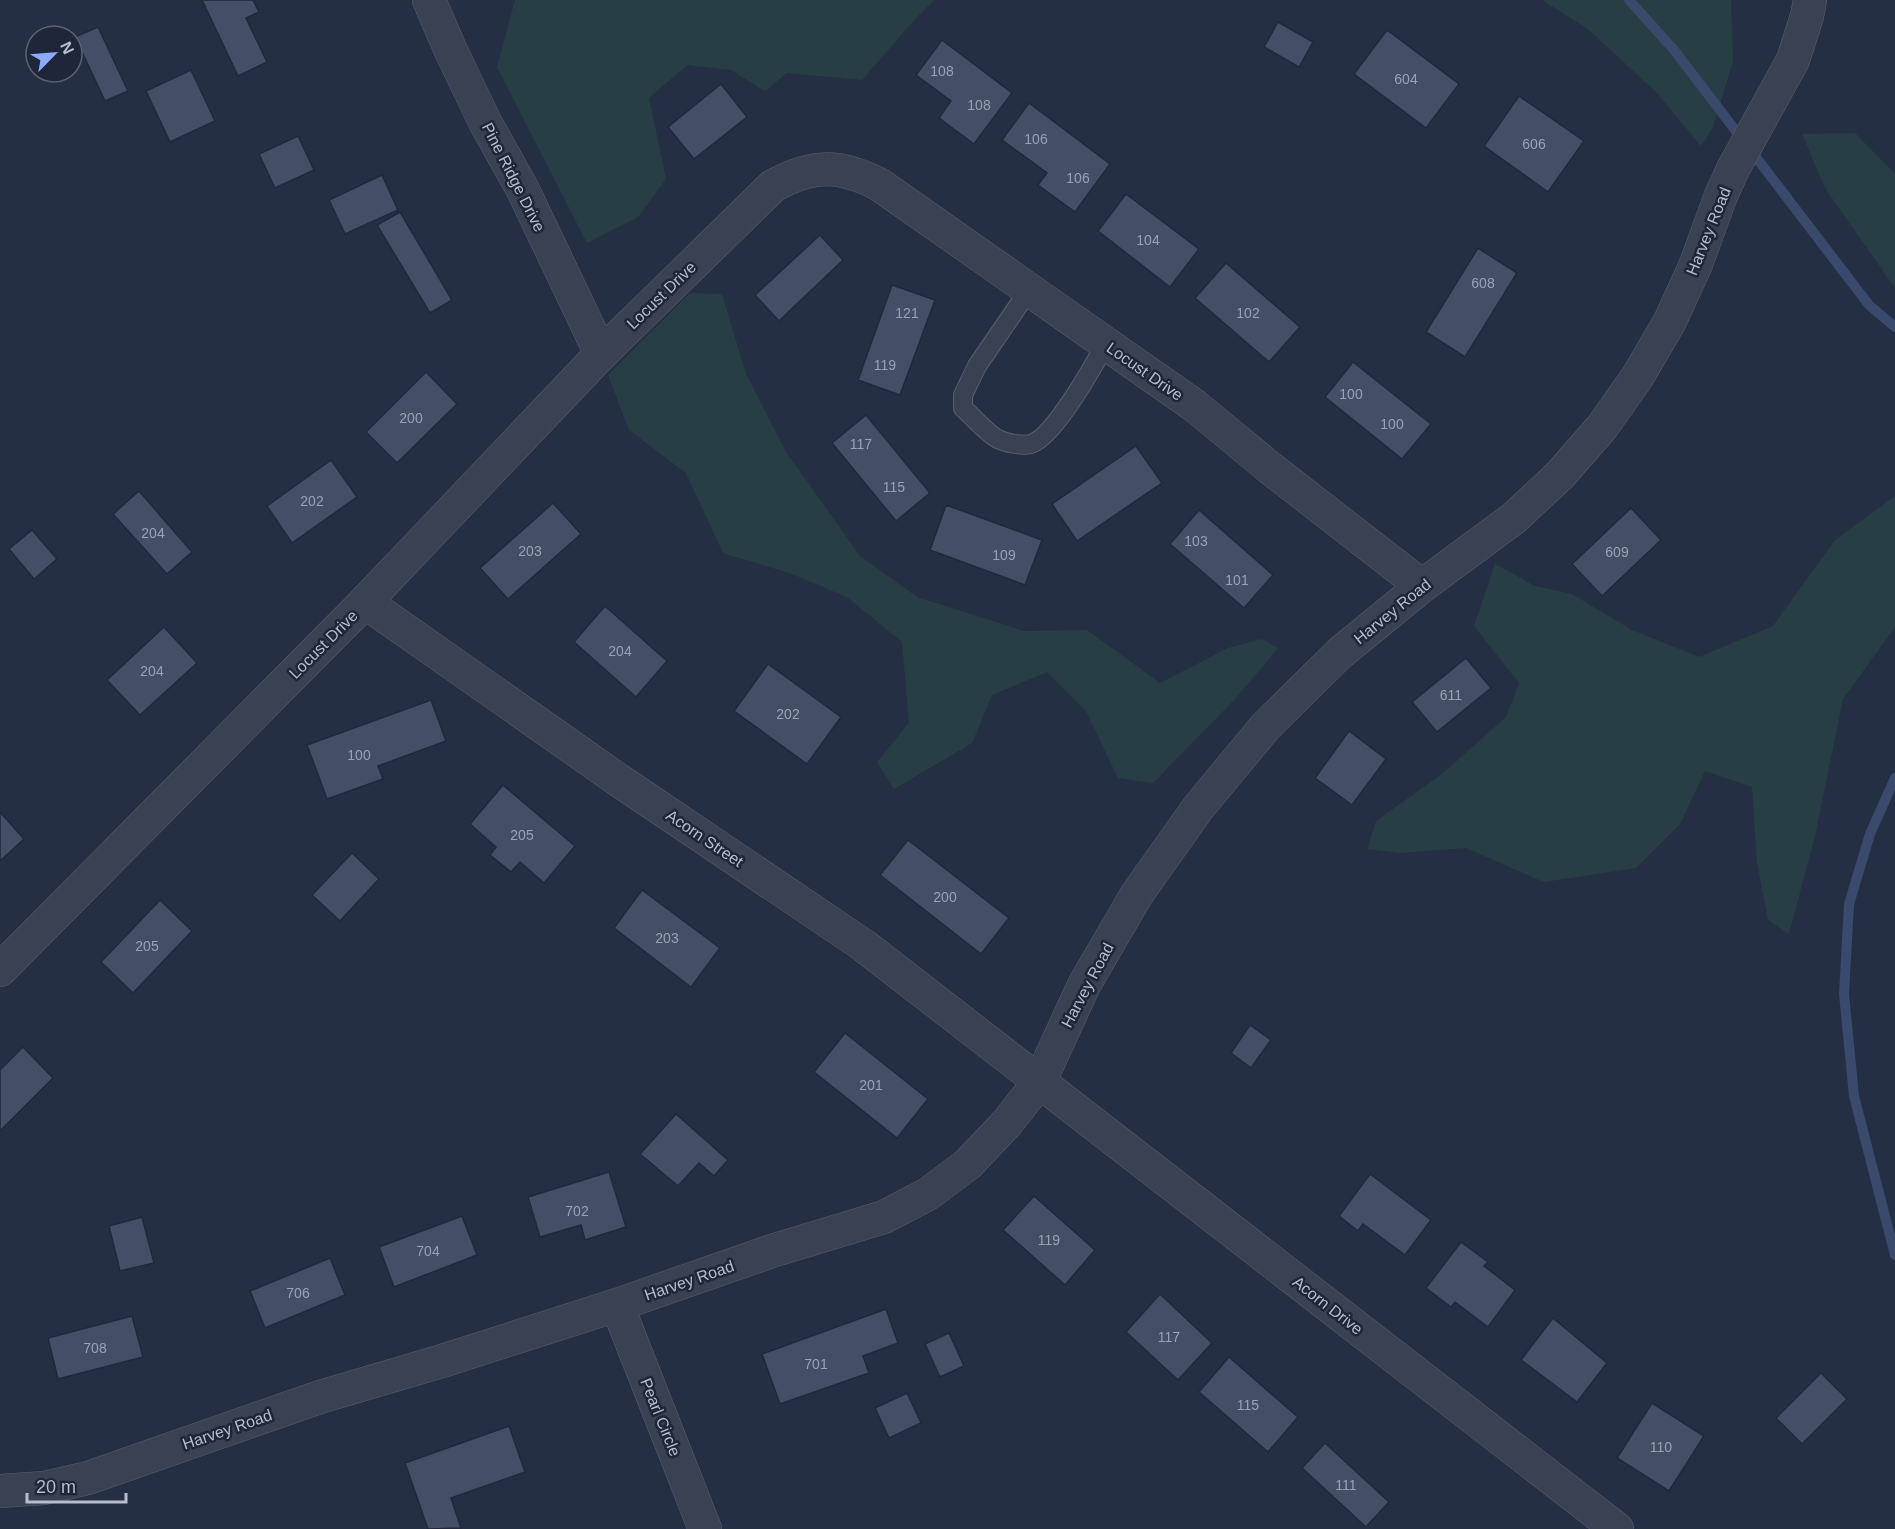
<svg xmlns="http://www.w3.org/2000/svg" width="1895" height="1529" font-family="Helvetica,sans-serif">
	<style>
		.green { fill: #283e45 }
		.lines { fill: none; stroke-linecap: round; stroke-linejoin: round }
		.stream { stroke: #3a4a6d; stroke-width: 10 }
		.building { fill: #444e66; stroke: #21283b; stroke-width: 1.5 }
		.service-casing { stroke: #585f71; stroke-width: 20 }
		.minor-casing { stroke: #585f71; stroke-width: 34 }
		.service { stroke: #3a4153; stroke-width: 18 }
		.minor { stroke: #3a4153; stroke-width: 33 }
		.labels { text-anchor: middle; stroke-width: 5; stroke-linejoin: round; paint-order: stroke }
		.number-label { font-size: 14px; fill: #9aa1b3 }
		.street-label { font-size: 16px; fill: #b7bdcd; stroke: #1f2639 }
	</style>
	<rect width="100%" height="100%" fill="#252f44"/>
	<!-- green -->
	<g class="green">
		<path d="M515,0H934L915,19L862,80L787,73L765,91L731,70L687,65L649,98L666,179L638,217L587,243L497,67Z"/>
		<path d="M1542,0H1731L1733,61L1713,127L1701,146L1657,93L1588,29Z"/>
		<path d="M1855,133L1895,174V288L1825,188L1802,134Z"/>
		<path d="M690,293L722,294L746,374L786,452L860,556L917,597L1024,631L1087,630L1160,683L1228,648L1262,639L1278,648L1236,698L1153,783L1118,778L1086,711L1047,672L992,695L972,743L894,789L877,762L909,723L902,642L847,597L792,574L723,553L686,473L629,430L608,375Z"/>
		<path d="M1895,496V627L1843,699L1815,836L1789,934L1768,920L1757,863L1752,787L1705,771L1680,824L1636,868L1544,882L1466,848L1401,853L1367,849L1376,821L1442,774L1506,717L1519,683L1474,626L1495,564L1535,586L1572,594L1632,630L1699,657L1773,626L1835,540Z"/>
	</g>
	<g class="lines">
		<!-- stream -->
		<g class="stream">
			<path d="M1629,0L1674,50L1869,305L1895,327"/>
			<path d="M1895,778L1870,834L1849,904L1844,994L1854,1096L1895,1255"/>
		</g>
	</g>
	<!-- building -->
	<g class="building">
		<path d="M202,0H253L259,12L246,18L267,62L238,76Z"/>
		<path d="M1278,22L1313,42L1299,67L1264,47Z"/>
		<path d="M98,27L128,91L105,101L75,37Z"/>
		<path d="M1387,30L1459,84L1426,128L1354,74Z"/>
		<path d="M942,40L1012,93L974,144L939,118L951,101L916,75Z"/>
		<path d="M191,70L215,121L170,142L146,91Z"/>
		<path d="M721,84L747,117L694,159L668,127Z"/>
		<path d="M1519,96L1584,141L1548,192L1484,146Z"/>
		<path d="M1029,103L1110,164L1075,212L1038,185L1047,173L1002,140Z"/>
		<path d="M298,136L314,170L275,188L259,154Z"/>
		<path d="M382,175L398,210L345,234L329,200Z"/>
		<path d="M1126,194L1199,249L1170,287L1098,231Z"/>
		<path d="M400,212L452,300L430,313L377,225Z"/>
		<path d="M820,235L843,260L779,321L755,295Z"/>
		<path d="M1478,248L1517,273L1465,357L1426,332Z"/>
		<path d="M1226,263L1300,327L1269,362L1195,298Z"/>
		<path d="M892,285L935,300L900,395L858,380Z"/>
		<path d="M1353,362L1431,424L1402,459L1325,397Z"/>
		<path d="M426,372L457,404L397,463L366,432Z"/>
		<path d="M866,415L930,493L896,521L832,443Z"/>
		<path d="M1136,446L1162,483L1077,541L1052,504Z"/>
		<path d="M331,460L357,497L292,543L267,506Z"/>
		<path d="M139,491L192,552L167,574L113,514Z"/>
		<path d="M553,503L581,534L508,599L480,568Z"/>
		<path d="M946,505L1042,540L1025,585L930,550Z"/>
		<path d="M1631,508L1661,540L1602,596L1572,564Z"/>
		<path d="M1199,510L1273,575L1244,608L1170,544Z"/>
		<path d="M32,530L57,559L34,579L9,549Z"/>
		<path d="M605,606L667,661L636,697L574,642Z"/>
		<path d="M164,627L197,663L140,715L107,680Z"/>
		<path d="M1466,658L1491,688L1437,732L1412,702Z"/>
		<path d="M768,664L841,717L807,764L734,711Z"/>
		<path d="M431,700L446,741L378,766L383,779L327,799L307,745Z"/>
		<path d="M1349,731L1386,759L1352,805L1315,778Z"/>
		<path d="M503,785L575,846L544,883L520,862L511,872L490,855L496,847L470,824Z"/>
		<path d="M0,812L24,839L0,861Z"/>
		<path d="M908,840L1009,918L981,954L880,875Z"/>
		<path d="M352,853L379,879L340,921L312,895Z"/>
		<path d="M642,890L720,948L691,987L614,928Z"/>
		<path d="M160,900L192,931L133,993L101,962Z"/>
		<path d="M1250,1025L1271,1040L1251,1068L1231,1053Z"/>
		<path d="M845,1033L928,1099L897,1138L814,1072Z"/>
		<path d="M23,1047L53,1078L0,1131V1070Z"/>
		<path d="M676,1114L728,1160L714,1176L699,1163L678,1186L640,1154Z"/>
		<path d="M609,1172L626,1227L585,1240L581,1225L540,1237L528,1197Z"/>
		<path d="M1370,1174L1431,1220L1405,1255L1363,1224L1358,1231L1339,1216Z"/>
		<path d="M1034,1196L1095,1250L1065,1285L1003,1230Z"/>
		<path d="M462,1216L477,1255L394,1287L379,1247Z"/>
		<path d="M142,1217L154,1263L120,1271L109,1226Z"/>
		<path d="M1461,1242L1488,1262L1484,1266L1515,1290L1488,1327L1455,1302L1451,1307L1426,1288Z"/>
		<path d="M330,1258L345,1295L265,1328L250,1291Z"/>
		<path d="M1160,1294L1212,1343L1178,1380L1126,1332Z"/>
		<path d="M886,1309L898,1343L863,1356L869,1373L780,1404L762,1354Z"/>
		<path d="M132,1316L143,1357L58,1379L48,1338Z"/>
		<path d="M1553,1318L1607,1363L1577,1402L1521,1360Z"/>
		<path d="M949,1333L964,1366L940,1377L925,1344Z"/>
		<path d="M1229,1357L1298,1417L1268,1452L1199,1392Z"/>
		<path d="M1821,1373L1847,1399L1802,1444L1776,1418Z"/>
		<path d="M907,1393L921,1423L889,1438L875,1408Z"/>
		<path d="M1652,1403L1704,1436L1669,1491L1617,1458Z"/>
		<path d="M509,1426L525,1472L451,1498L461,1528L428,1529L405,1463Z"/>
		<path d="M1325,1443L1389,1502L1366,1527L1302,1468Z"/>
	</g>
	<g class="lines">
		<!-- service casing -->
		<g class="service-casing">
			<path id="service" d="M1029,290L977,366L963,395V408C973,417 988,434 998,439C1006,443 1022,446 1031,444C1054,437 1094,365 1106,343"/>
		</g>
		<!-- minor casing -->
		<g class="minor-casing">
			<g id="minor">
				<path d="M429,0L451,51L485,122L523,190L601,354"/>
				<path d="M365,602L620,781L863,945L1617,1529"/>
				<path d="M0,970L365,602L601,354L773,186C812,164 840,164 880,185L1195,406L1270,468L1422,586"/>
				<path d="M617,1305L705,1529"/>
				<path d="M0,1491L44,1488L88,1478L320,1397L442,1361L617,1305L775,1250L884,1217L928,1194L968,1164L1006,1124L1040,1081L1084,985L1137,894L1198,808L1265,727L1340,653L1422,586L1514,518L1560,475L1602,427L1638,376L1670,321L1696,264L1720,198L1733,169L1793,60L1807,16L1810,0"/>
			</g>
		</g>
		<!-- service -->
		<use href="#service" class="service"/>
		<!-- minor -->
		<use href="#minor" class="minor"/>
	</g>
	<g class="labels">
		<!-- number labels -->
		<g class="number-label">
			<text x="942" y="76">108</text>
			<text x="1406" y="84">604</text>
			<text x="979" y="110">108</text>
			<text x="1036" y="144">106</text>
			<text x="1534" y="149">606</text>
			<text x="1078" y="183">106</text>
			<text x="1148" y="245">104</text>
			<text x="1483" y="288">608</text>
			<text x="907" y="318">121</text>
			<text x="1248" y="318">102</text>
			<text x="885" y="370">119</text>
			<text x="1351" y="399">100</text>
			<text x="411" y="423">200</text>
			<text x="1392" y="429">100</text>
			<text x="861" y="449">117</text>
			<text x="894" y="492">115</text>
			<text x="312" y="506">202</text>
			<text x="153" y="538">204</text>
			<text x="1196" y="546">103</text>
			<text x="530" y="556">203</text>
			<text x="1617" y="557">609</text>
			<text x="1004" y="560">109</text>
			<text x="1237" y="585">101</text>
			<text x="620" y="656">204</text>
			<text x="152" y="676">204</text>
			<text x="1451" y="700">611</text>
			<text x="788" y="719">202</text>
			<text x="359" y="760">100</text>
			<text x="522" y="840">205</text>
			<text x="945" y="902">200</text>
			<text x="667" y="943">203</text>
			<text x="147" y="951">205</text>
			<text x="871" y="1090">201</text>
			<text x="577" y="1216">702</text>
			<text x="1049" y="1245">119</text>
			<text x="428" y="1256">704</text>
			<text x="298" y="1298">706</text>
			<text x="1169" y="1342">117</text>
			<text x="95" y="1353">708</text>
			<text x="816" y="1369">701</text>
			<text x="1248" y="1410">115</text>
			<text x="1661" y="1452">110</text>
			<text x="1346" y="1490">111</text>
		</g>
		<!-- street labels -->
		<g class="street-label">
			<text transform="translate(514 177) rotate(63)" y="6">Pine Ridge Drive</text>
			<text transform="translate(1708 231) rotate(-68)" y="6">Harvey Road</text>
			<text transform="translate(661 295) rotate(-44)" y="6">Locust Drive</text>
			<text transform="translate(1145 371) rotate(35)" y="6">Locust Drive</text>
			<text transform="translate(1392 611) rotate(-39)" y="6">Harvey Road</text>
			<text transform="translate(323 644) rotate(-45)" y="6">Locust Drive</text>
			<text transform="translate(705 838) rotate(34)" y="6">Acorn Street</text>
			<text transform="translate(1087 985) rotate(-62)" y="6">Harvey Road</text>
			<text transform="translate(689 1280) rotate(-19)" y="6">Harvey Road</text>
			<text transform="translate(1328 1305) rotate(38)" y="6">Acorn Drive</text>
			<text transform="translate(661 1417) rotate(68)" y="6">Pearl Circle</text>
			<text transform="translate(227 1429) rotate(-19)" y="6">Harvey Road</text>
		</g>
	</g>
	<!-- north arrow -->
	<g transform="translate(54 54) rotate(65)"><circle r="28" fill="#1f2639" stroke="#5c6274" stroke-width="1.5"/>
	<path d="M0-4.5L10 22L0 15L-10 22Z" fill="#8ca9fd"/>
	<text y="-9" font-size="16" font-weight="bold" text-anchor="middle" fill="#b7bdcd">N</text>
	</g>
	<!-- scale -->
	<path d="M27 1493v9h99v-9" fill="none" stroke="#b7bdcd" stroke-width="3"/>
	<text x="36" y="1493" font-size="18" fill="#b7bdcd" stroke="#1f2639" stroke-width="4.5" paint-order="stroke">20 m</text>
</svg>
